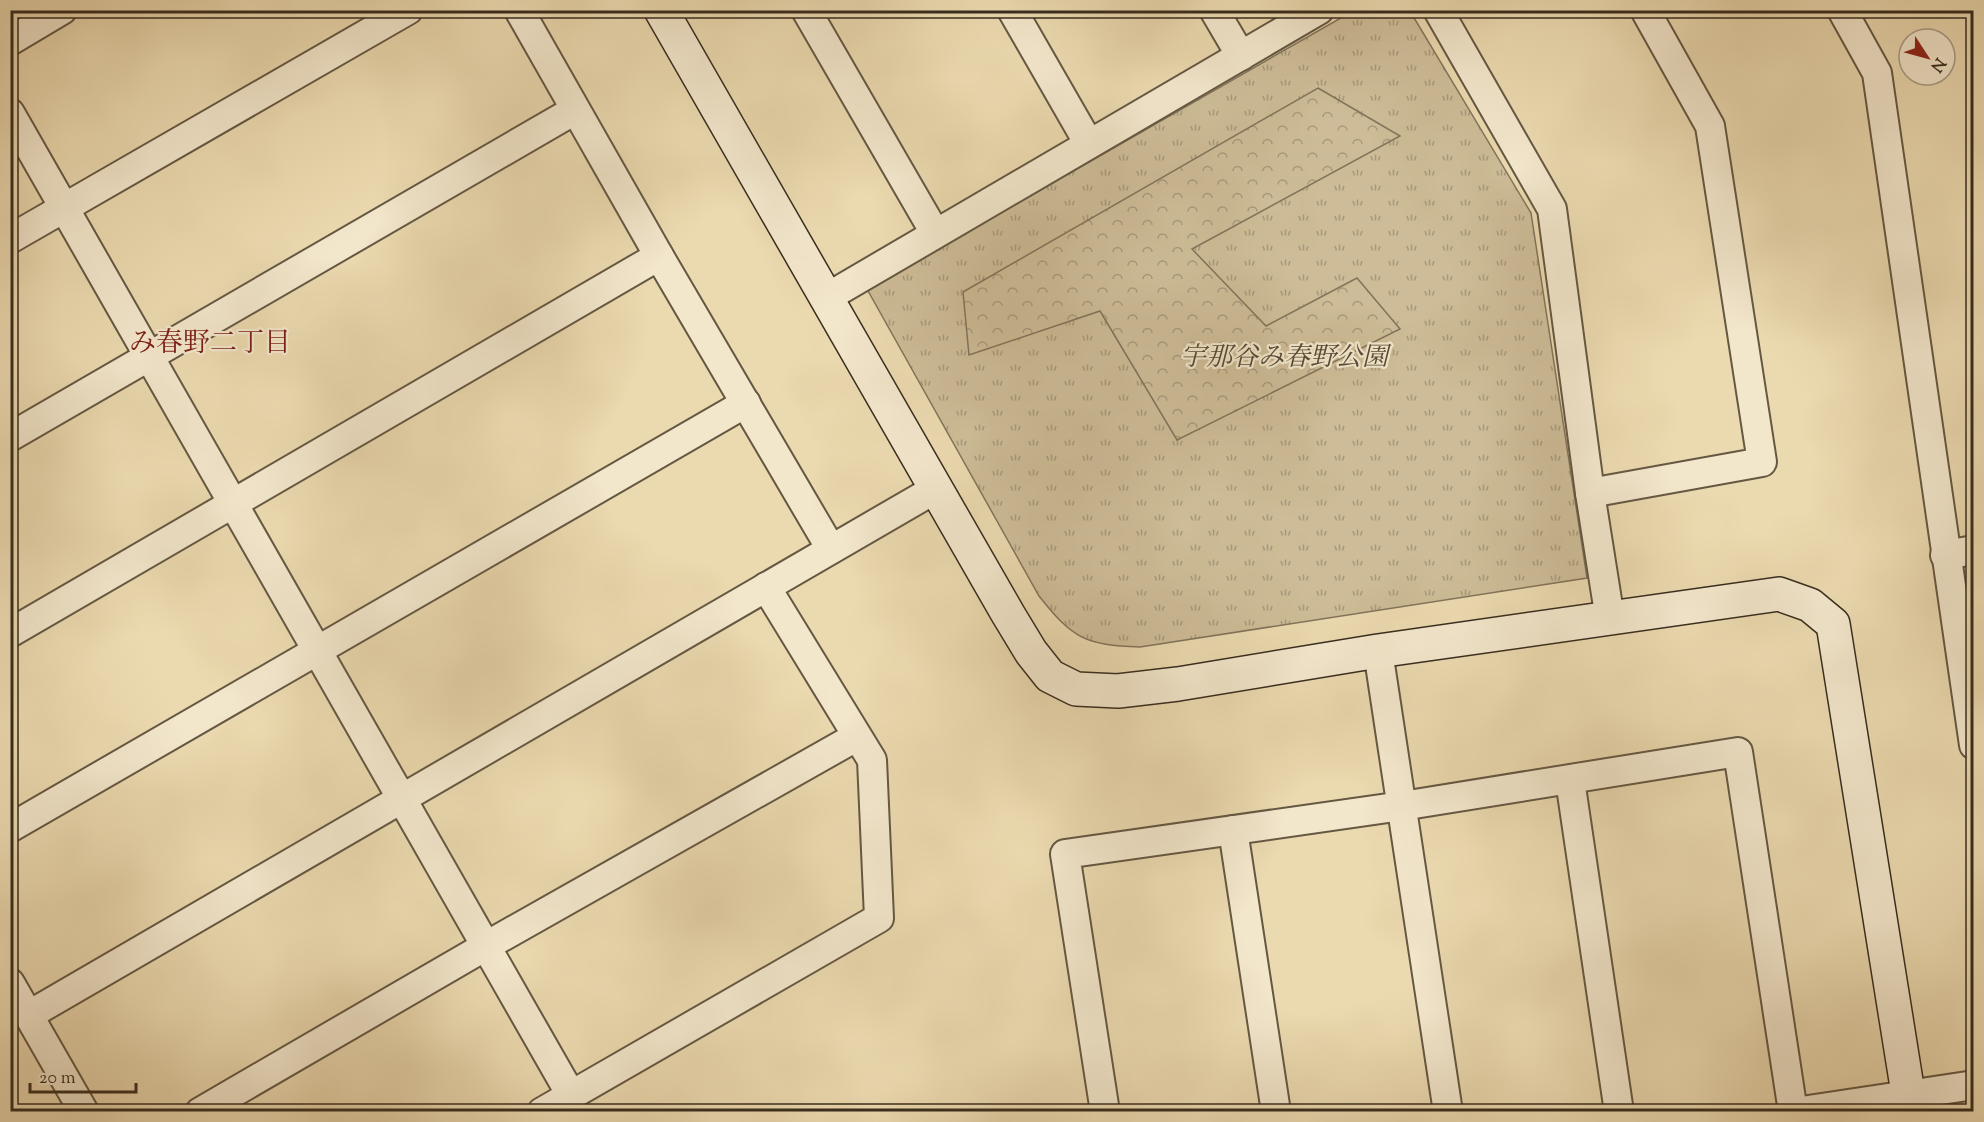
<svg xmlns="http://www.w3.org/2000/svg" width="1984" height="1122" font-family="'Sorts Mill Goudy','Noto Serif JP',serif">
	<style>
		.grass { fill: url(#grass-tufts); stroke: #82745b; stroke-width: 1.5 }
		.forest { fill: url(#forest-crowns); stroke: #82745b; stroke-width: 1.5 }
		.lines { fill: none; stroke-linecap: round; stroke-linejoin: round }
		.street-casing { stroke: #655843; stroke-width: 32 }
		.secondary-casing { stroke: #382d1f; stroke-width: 36 }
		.street { stroke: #f2e6cb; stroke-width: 28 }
		.secondary { stroke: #f2e6cb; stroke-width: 33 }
		.labels { text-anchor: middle; stroke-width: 4.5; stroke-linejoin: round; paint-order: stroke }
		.park-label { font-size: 26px; font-style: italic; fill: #564a37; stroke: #f2e6cb }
		.neighbourhood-label { font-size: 27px; fill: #7a1f14; stroke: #f2e6cb }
	</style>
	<defs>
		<pattern id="grass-tufts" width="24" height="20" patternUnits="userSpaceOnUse" patternTransform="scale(1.5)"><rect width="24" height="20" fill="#cdbc97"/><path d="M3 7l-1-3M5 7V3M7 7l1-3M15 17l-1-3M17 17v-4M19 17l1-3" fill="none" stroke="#a7997b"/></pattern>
		<pattern id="forest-crowns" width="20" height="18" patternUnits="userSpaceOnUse" patternTransform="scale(1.5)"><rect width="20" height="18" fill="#cdbc97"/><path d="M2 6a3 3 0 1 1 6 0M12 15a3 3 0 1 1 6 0" fill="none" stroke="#a7997b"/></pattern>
	</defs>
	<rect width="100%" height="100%" fill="#ebd9af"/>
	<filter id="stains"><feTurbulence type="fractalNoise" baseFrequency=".00333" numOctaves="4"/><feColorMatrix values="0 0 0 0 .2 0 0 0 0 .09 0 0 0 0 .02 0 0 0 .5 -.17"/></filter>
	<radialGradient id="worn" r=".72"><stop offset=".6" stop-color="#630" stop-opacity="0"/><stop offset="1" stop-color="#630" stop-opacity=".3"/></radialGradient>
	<!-- grass -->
	<path class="grass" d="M1353,11H1410L1531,213L1587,578L1140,647C1085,645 1073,639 1039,596L867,289Z"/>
	<!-- forest -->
	<path class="forest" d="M1318,88L1400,136L1192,249L1266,326L1357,278L1400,329L1177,440L1100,311L969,355L963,292Z"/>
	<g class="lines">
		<!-- street casing -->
		<g class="street-casing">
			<g id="street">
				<path d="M519,10L659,256L831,549"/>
				<path d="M806,10L935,233"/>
				<path d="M1012,10L1089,144"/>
				<path d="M1214,10L1241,56"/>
				<path d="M1438,10L1552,209L1590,493L1610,619"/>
				<path d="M1842,10L1877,73L1974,745"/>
				<path d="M10,41L62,10"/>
				<path d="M10,113L571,1095"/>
				<path d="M10,239L408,10"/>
				<path d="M826,298L1319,10"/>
				<path d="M10,437L575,110"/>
				<path d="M1590,493L1762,462L1710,126L1645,10"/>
				<path d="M1945,555L1974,550"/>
				<path d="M10,633L659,256"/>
				<path d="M1378,651L1448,1112"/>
				<path d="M1570,780L1619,1112"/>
				<path d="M10,828L746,403"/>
				<path d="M1233,830L1276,1112"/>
				<path d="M10,983L84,1112"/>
				<path d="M29,1015L937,488"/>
				<path d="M200,1112L486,946L856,737"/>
				<path d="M542,1112L879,918L872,760L766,587"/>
				<path d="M1105,1112L1065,854L1402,806L1738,752L1793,1112"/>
				<path d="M1795,1112L1974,1085"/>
			</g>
		</g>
		<!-- secondary casing -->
		<g class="secondary-casing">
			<path id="secondary" d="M661,10L1008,614L1031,652L1050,676L1076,689L1118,691L1178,684L1378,651L1779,594L1810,605L1833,624L1911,1112"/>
		</g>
		<!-- street -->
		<use href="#street" class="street"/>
		<!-- secondary -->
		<use href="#secondary" class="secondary"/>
	</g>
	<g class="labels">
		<!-- park labels -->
		<g class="park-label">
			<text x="1284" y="365">宇那谷み春野公園</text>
		</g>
		<!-- neighbourhood labels -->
		<g class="neighbourhood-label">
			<text x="210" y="351">み春野二丁目</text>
		</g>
	</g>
	<!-- margin -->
	<rect width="1984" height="1122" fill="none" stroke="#ebd9af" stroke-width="36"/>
	<rect x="12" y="12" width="1960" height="1098" fill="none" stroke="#382d1f" stroke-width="3"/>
	<rect x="18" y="18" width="1948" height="1086" fill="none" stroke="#382d1f" stroke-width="1.5"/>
	<!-- north arrow -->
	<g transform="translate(1927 57) rotate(126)"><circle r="28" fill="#f2e6cb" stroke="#a89c86" stroke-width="1.5"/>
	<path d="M0-4.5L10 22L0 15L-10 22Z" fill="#8f2418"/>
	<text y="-9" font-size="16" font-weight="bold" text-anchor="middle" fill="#382d1f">N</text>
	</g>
	<!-- scale -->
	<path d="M30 1083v9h106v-9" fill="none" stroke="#382d1f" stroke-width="3"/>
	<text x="39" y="1083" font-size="18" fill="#382d1f" stroke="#f2e6cb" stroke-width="4.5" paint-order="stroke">20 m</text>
	<rect width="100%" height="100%" filter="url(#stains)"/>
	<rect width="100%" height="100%" fill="url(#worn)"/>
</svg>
